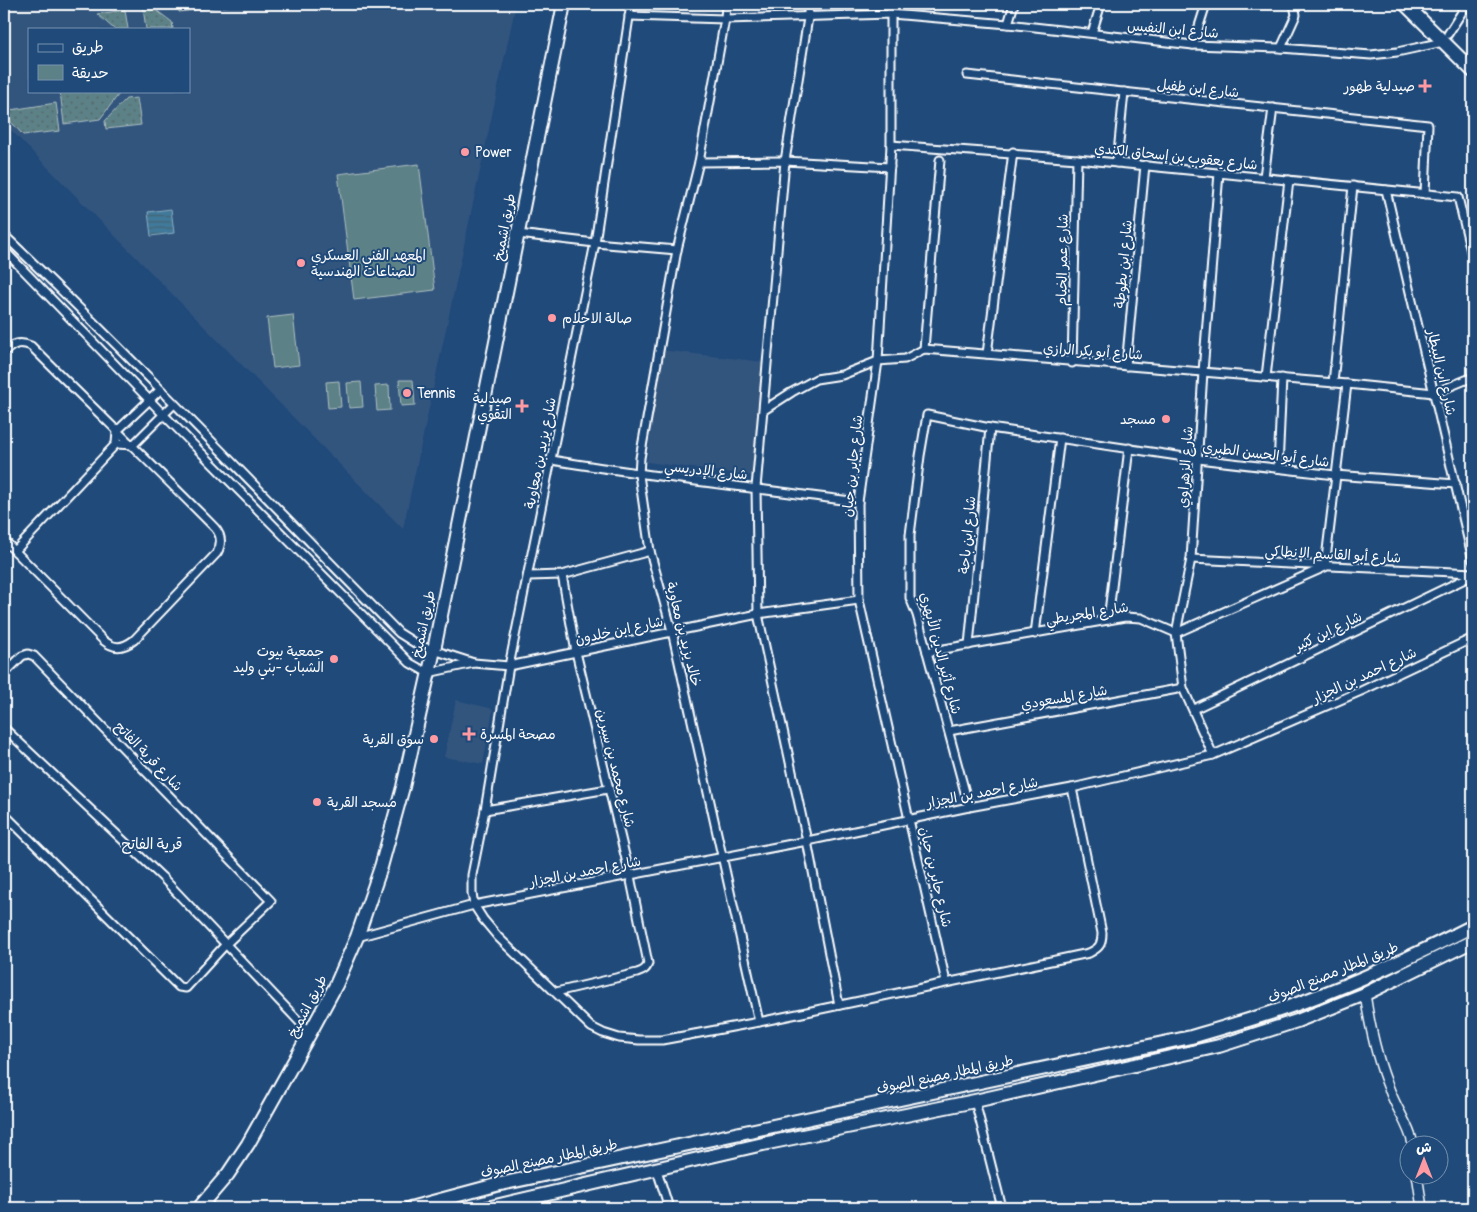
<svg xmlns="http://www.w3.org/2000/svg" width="1477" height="1212" font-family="Pangolin,'Playpen Sans Arabic',sans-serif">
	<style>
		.built { fill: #33547e; fill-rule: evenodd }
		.grass { fill: url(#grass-dots); stroke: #aec0c2 }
		.park { fill: #5c8186; stroke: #aec0c2 }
		.water { fill: url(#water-rules); stroke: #8cafc2 }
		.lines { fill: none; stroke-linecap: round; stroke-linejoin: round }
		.minor-casing { stroke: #fff; stroke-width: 11 }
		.tertiary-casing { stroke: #fff; stroke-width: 12 }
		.trunk-casing { stroke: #fff; stroke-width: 16 }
		.minor { stroke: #1f4a7a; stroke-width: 7 }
		.tertiary { stroke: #1f4a7a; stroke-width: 9 }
		.trunk { stroke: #1f4a7a; stroke-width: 12 }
		.poi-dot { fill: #ff9aa2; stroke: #1f4a7a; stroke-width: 2 }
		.labels { text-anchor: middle; stroke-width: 4; stroke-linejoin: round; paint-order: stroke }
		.street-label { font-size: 14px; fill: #fff; stroke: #1f4a7a }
		.poi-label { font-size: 14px; fill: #fff; stroke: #1f4a7a; text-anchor: start }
		.neighbourhood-label { font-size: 15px; fill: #fff; stroke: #1f4a7a }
	</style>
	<defs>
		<pattern id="grass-dots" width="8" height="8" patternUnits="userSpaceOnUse" patternTransform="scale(1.25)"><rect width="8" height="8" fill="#5c8186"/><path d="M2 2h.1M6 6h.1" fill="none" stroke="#55696c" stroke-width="1.8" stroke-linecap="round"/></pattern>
		<pattern id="water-rules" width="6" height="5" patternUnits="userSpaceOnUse" patternTransform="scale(1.25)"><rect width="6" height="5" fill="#40799a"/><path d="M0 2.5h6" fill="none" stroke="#466273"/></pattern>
	</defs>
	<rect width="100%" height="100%" fill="#1f4a7a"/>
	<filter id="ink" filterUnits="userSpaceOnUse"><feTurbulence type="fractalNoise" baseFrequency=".02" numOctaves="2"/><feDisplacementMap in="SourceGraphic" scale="10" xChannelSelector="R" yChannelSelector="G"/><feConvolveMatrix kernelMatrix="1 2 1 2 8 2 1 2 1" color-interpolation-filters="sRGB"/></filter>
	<g filter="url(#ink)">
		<!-- built -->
		<g class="built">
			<path d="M4,4H516L403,529L4,123ZM29,29H189V91H29Z"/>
			<path d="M661,350L764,362L753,476L647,462Z"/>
			<path d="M456,700L490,708L493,710L483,764L444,757Z"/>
		</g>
		<!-- grass -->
		<g class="grass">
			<path d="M178,4H242L179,12Z"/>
			<path d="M152,7L172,22L173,29H146L143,8Z"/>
			<path d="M125,10L128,29H114L97,14Z"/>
			<path d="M60,91H118L119,94L100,119L64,124Z"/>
			<path d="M137,98L141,125L106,129L105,121L126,99Z"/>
			<path d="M56,103L60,131L23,135L4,114V111Z"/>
		</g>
		<!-- park -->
		<g class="park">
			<path d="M419,164L435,290L354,300L338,174Z"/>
			<path d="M293,315L299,365L273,368L267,318Z"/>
			<path d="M399,380H413L415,405L401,406Z"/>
			<path d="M339,381L341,407L328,408L326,382Z"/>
			<path d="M361,382L363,407L349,408L347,383Z"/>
			<path d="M389,385L390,410L377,411L375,386Z"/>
		</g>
		<!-- water -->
		<path class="water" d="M171,209L174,233L151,236L148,212Z"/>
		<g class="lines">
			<!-- minor casing -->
			<g class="minor-casing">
				<g id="minor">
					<path d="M631,4L595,243L509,666L485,810L472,875V893L474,905L483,919L498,937L591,1027L603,1033L619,1038L639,1040H662L759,1022L1089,953C1099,948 1102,945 1102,933L1072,788"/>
					<path d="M726,4L725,19L699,162L677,250L640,458L639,475L650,551L672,631L759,1022"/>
					<path d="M808,4V18L785,161L756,488L758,614L807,841L839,1005"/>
					<path d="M890,4L891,14V145L878,361L858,502L859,600L946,982"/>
					<path d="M629,16L725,19L891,14L1008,24L1193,45L1281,48L1371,55L1397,52L1443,42"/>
					<path d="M1008,24L1014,4"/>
					<path d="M1092,33L1101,4"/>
					<path d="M1448,34L1467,4"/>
					<path d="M1193,45L1206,4"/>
					<path d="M1281,48L1296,15L1294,4"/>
					<path d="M967,75L1428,125L1425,194"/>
					<path d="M891,145L1077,159L1458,197L1473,260"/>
					<path d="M699,162L785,161L890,167"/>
					<path d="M1117,163L1124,92"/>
					<path d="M1264,177L1273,108"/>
					<path d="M1386,190L1473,560"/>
					<path d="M518,234L595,243L677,250"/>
					<path d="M4,235C139,364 268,500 399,633L418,645L474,663L509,666L758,614L859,600"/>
					<path d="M4,250L164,415L410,663L428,673L474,663"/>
					<path d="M924,349L940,160"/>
					<path d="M4,352C13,344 19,341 31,346C92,407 154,466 215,528C222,536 222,544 217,553L134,640C122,649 114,649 103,640L4,540"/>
					<path d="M987,354L1013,152"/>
					<path d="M1072,363L1077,159"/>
					<path d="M1126,366L1145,165"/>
					<path d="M1266,377L1289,180"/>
					<path d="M1333,383L1353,186"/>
					<path d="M764,410L792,392L816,379L842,375L878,361L905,359L924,349L1347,384L1434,393L1473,377"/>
					<path d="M116,444L133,445L174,404"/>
					<path d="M552,460C653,477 756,488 858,502"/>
					<path d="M1278,468L1282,378"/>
					<path d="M15,551L116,444L117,431L160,390"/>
					<path d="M1191,559L1473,573"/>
					<path d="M529,576L562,575L650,551"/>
					<path d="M1108,620L1129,448"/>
					<path d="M1035,634L1060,438"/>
					<path d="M969,645L990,428"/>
					<path d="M927,652L1125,617L1141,618L1176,633L1325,567L1347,384"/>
					<path d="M4,674L22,656L28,654L34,656L271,901L226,944L186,988L179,987L4,814"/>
					<path d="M1194,709L1473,575"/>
					<path d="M4,728L162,877L310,1033"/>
					<path d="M949,731L1183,688"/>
					<path d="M1213,755L1183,688L1176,633L1191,559L1203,372L1219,173"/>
					<path d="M969,807L917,615L910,598V535L920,456L927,415L990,428L1198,459L1335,475L1456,484"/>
					<path d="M485,810L608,789"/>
					<path d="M357,937L474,905L807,841L969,807L1072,788L1213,755L1361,691L1473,638"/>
					<path d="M556,992L637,973C643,971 647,969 648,963L630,876L576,652L562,575"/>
					<path d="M975,1101L1002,1208"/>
					<path d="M657,1170L669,1208"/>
				</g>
			</g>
			<!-- tertiary casing -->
			<g class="tertiary-casing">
				<g id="tertiary">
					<path d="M1365,994C1370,1028 1377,1060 1390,1091C1397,1110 1409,1125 1413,1144"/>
					<path d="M1417,1174L1422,1208"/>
				</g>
			</g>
			<!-- trunk casing -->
			<g class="trunk-casing">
				<g id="trunk">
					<path d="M1405,4L1473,71"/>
					<path d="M199,1208L228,1174L248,1144L310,1033L336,985L357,937L381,867L403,787L434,650L564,4"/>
					<path d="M410,1208L496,1185L1191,1037C1229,1026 1268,1015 1305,1001C1362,980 1418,954 1473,926"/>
					<path d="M487,1208L763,1144L975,1101L1219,1046L1297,1021L1365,994L1473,941"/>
				</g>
			</g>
			<!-- minor -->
			<use href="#minor" class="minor"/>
			<!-- tertiary -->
			<use href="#tertiary" class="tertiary"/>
			<!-- trunk -->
			<use href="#trunk" class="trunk"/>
		</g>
	</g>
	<!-- markers -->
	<g class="poi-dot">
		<path d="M1422.5 78.5h5v5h5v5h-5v5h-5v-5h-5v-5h5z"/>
		<circle cx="465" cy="152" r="5"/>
		<circle cx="301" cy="263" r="5"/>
		<circle cx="552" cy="318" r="5"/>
		<circle cx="407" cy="393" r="5"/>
		<path d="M519.5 398.5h5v5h5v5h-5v5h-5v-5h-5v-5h5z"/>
		<circle cx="1166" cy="419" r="5"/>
		<circle cx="334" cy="659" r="5"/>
		<path d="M466.5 726.5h5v5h5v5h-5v5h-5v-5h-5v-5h5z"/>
		<circle cx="434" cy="739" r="5"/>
		<circle cx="317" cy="802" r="5"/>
	</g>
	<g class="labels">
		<!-- street labels -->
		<g class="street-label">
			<text transform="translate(1173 29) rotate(5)" y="5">شارع ابن النفيس</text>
			<text transform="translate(1198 88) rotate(6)" y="5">شارع ابن طفيل</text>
			<text transform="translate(1176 156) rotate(6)" y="5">شارع يعقوب بن إسحاق الكندي</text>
			<text transform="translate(504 227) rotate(-79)" y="5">طريق اشميخ</text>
			<text transform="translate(1062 260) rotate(-89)" y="5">شارع عمر الخيام</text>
			<text transform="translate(1123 264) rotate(-85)" y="5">شارع ابن بطوطة</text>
			<text transform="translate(1093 351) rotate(4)" y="5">شارع أبو بكر الرازي</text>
			<text transform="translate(1442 372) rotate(77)" y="5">شارع ابن البيطار</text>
			<text transform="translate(540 453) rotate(-79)" y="5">شارع يزيد بن معاوية</text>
			<text transform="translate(1266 454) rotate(7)" y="5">شارع أبو الحسن الطبري</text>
			<text transform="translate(852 466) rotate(-84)" y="5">شارع جابر بن حيان</text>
			<text transform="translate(1185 467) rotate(-86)" y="5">شارع الزهراوي</text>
			<text transform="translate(706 470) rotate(6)" y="5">شارع الإدريسي</text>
			<text transform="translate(967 535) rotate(-85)" y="5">شارع ابن باجة</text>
			<text transform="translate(1333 554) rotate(3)" y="5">شارع أبو القاسم الإنطاكي</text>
			<text transform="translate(1087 613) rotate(-9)" y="5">شارع المجريطي</text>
			<text transform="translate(423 624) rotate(-78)" y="5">طريق اشميخ</text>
			<text transform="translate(619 630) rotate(-12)" y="5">شارع ابن خلدون</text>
			<text transform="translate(1328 631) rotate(-26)" y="5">شارع ابن كثير</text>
			<text transform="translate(684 634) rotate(76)" y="5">خالد يزيد بن معاوية</text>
			<text transform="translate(941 653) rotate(75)" y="5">شارع أثير الدين الأبهري</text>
			<text transform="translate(1364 675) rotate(-25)" y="5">شارع احمد بن الجزار</text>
			<text transform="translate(1064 697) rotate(-10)" y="5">شارع المسعودي</text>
			<text transform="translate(149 756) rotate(46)" y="5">شارع قرية الفاتح</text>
			<text transform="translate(616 768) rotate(76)" y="5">شارع محمد بن سيرين</text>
			<text transform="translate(982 792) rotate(-11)" y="5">شارع احمد بن الجزار</text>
			<text transform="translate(585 871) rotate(-11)" y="5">شارع احمد بن الجزار</text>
			<text transform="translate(936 877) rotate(77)" y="5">شارع جابر بن حيان</text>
			<text transform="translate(1333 972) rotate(-22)" y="5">طريق المطار مصنع الصوف</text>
			<text transform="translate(307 1006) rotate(-62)" y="5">طريق اشميخ</text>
			<text transform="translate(945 1074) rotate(-12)" y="5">طريق المطار مصنع الصوف</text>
			<text transform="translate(549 1158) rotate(-12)" y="5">طريق المطار مصنع الصوف</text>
		</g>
		<!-- poi labels -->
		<g class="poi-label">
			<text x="1415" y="91" text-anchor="end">صيدلية طهور</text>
			<text x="475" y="157">Power</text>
			<text x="311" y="260">المعهد الفني العسكري<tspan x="311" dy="16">للصناعات الهندسية</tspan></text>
			<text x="562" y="323">صالة الاحلام</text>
			<text x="417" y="398">Tennis</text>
			<text x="512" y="403" text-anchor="end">صيدلية<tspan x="512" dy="16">التقوي</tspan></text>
			<text x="1156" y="424" text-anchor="end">مسجد</text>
			<text x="324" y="656" text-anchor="end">جمعية بيوت<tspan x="324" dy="16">الشباب -بني وليد</tspan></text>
			<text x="480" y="739">مصحة المسرة</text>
			<text x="424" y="744" text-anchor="end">سوق القرية</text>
			<text x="327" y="807">مسجد القرية</text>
		</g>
		<!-- neighbourhood labels -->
		<g class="neighbourhood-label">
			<text x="152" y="849">قرية الفاتح</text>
		</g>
	</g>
	<!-- margin -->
	<rect width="1477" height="1212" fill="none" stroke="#1f4a7a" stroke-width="20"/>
	<rect x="10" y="10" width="1457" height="1192" fill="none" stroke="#fff" stroke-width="2" filter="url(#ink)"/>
	<!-- legend -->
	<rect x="28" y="28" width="162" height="65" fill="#1f4a7a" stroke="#7992af"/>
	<rect x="38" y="44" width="25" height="8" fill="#1f4a7a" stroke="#7992af"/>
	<text x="72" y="52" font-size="15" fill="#ffffff">طريق</text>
	<rect x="38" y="65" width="25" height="15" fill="#5c8186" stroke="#7992af"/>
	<text x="72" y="78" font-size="15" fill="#ffffff">حديقة</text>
	<!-- north arrow -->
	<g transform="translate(1424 1160)"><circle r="24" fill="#1f4a7a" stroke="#7992af"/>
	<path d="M0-4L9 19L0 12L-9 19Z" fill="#ff9aa2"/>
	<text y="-8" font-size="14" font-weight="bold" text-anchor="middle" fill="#ffffff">ش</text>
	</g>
</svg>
